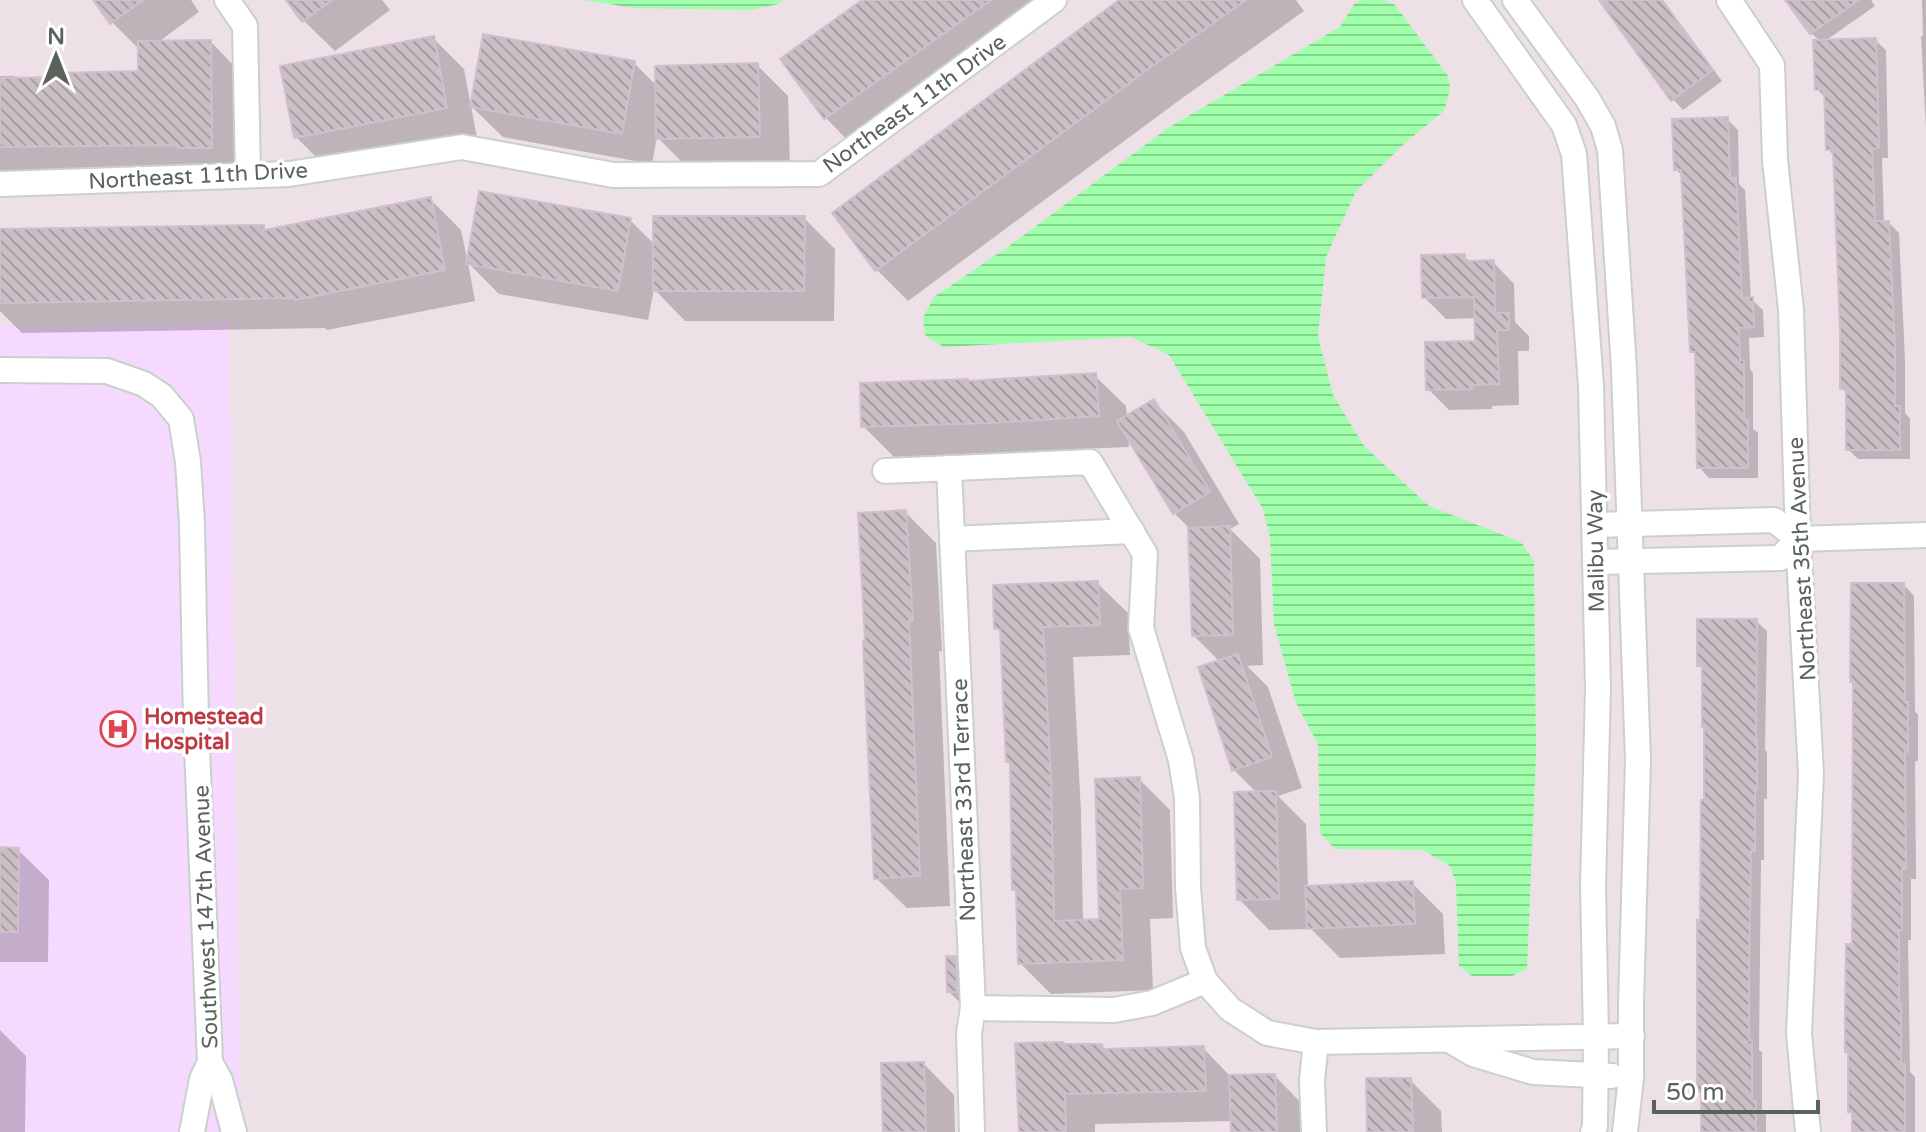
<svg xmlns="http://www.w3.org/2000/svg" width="1926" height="1132" font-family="'Varela Round',sans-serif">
  <defs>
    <pattern id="water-rules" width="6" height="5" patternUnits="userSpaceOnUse" patternTransform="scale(2)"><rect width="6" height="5" fill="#9fffaa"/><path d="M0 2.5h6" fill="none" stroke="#85d28d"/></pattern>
    <pattern id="building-back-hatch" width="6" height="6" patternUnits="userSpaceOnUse" patternTransform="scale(2)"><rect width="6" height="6" fill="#cbbfc6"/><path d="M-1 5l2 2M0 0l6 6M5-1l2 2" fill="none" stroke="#a89fa4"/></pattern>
  </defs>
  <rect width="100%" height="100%" fill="#eee0e7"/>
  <polygon fill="#f5d9fe" points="229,323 241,1132 0,1132 0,326"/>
  <g fill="url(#water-rules)">
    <polygon points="583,0 784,0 778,4 750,10 634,8"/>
    <polygon points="1362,0 1383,0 1395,5 1448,76 1450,89 1444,111 1405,143 1356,191 1326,257 1318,337 1333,395 1364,446 1429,506 1521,542 1534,562 1536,754 1527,969 1512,976 1472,976 1459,966 1456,883 1450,866 1423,850 1335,849 1320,833 1318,744 1296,703 1274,624 1270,537 1263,509 1169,355 1131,337 944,347 925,335 923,318 934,297 1008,247 1168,128 1340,27 1354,4"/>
  </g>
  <g fill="#0003">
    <polygon points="95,0 191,0 199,12 157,43 211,42 241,73 242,178 0,178 0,76 14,76 18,80 140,73 140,50 112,22"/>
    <polygon points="289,0 382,0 390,10 335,51 304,21"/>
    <polygon points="866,0 1062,0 856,149 826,118 783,60"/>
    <polygon points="1124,0 1296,0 1304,11 1181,99 908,301 877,270 835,213"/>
    <polygon points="1600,0 1663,0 1722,81 1683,110 1673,99"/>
    <polygon points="1788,0 1871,0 1875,6 1825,41 1875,40 1886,50 1888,158 1882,158 1884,223 1889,223 1899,233 1905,359 1905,413 1910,418 1910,459 1858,459 1848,449 1848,394 1842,389 1835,157 1828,149 1826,99 1817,89 1820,41 1811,33"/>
    <polygon points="1922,0 1926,0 1926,129 1921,36 1923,36"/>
    <polygon points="433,38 464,69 477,138 327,168 296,137"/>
    <polygon points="634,63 657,86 757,65 788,96 790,167 689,169 657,137 652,164 503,137 472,107"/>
    <polygon points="1727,119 1738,130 1739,184 1745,190 1751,299 1763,310 1764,337 1749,338 1750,369 1753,373 1753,429 1758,433 1758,478 1709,478 1699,467 1697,356 1692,351 1683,177 1676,169"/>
    <polygon points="430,199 461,230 468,263 630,220 655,245 804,218 835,249 834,321 685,321 654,289 648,320 499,294 468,263 475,301 327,330 325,328 22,333 0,311 0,231 263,227 268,232"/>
    <polygon points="1464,256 1471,263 1493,262 1514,284 1515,322 1529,336 1529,351 1518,351 1519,405 1492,406 1492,409 1449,410 1428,389 1477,343 1476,318 1446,319 1424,297"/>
    <polygon points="1095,376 1126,406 1127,417 1153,401 1184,432 1239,524 1230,529 1260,559 1263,665 1247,666 1268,687 1302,788 1278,796 1306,824 1308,888 1412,883 1443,914 1445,954 1340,958 1311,929 1269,930 1239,899 1258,794 1234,770 1220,662 1194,636 1190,529 1174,513 1128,436 1129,447 894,457 863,426 970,383"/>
    <polygon points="905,512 936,543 942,651 939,651 950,906 907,908 876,878"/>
    <polygon points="1097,583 1128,613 1130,655 1073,657 1081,813 1083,922 1101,921 1139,779 1170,810 1173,918 1150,919 1153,990 1051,994 1020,963 1018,893 1014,889 1012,765 1008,761 1002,634 996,628"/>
    <polygon points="1904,585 1914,596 1915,712 1918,714 1918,761 1915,761 1916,879 1911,879 1911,940 1908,940 1910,1072 1915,1077 1915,1132 1854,1132 1854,1116 1850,1112 1854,946 1855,684 1852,681"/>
    <polygon points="1756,621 1767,631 1765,750 1767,752 1767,799 1764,799 1764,860 1761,860 1759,1050 1762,1052 1762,1110 1766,1114 1766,1132 1703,1132 1703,1094 1699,1091 1702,922 1706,802 1704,671 1699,665"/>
    <polygon points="0,849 18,850 49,880 48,962 0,962"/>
    <polygon points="955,958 986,988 987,1022 980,1022 949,992"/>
    <polygon points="0,1030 26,1056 25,1132 0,1132"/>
    <polygon points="1065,1046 1101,1046 1106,1051 1203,1048 1231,1077 1275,1076 1305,1107 1306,1132 1233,1132 1233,1121 1095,1124 1095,1132 1021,1132"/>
    <polygon points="924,1064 954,1095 955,1132 886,1132"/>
    <polygon points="1410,1080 1441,1111 1442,1132 1369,1132"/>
  </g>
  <g fill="url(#building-back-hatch)" stroke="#d3becb" stroke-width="2">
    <polygon points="93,0 143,0 110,24"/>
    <polygon points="286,0 332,0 302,22"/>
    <polygon points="862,0 991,0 824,119 780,59"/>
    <polygon points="1119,0 1246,0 1150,68 875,271 832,213"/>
    <polygon points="1599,0 1662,0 1713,70 1671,101"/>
    <polygon points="1785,0 1859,0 1810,34"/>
    <polygon points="483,34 635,61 622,134 470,107"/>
    <polygon points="434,36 447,108 294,138 280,66"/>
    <polygon points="1876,38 1879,148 1872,149 1875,221 1889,221 1895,347 1895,406 1900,406 1900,450 1846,450 1846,389 1840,389 1840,332 1833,150 1826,150 1824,89 1815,90 1813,40"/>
    <polygon points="211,40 212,148 178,148 178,145 0,147 0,78 62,77 61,73 138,71 138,41"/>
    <polygon points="758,63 760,137 656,139 655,66"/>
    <polygon points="1728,117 1730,178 1736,178 1742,298 1753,297 1754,327 1739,328 1740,360 1744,360 1744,420 1748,420 1748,468 1697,468 1695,352 1690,352 1681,170 1674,170 1672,119"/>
    <polygon points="479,191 631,218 618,291 466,264"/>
    <polygon points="431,197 445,270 295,300 294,298 0,303 0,229 264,225 264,230"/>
    <polygon points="653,216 805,216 804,291 653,291"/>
    <polygon points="1465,254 1465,261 1494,260 1495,313 1509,313 1509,330 1497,330 1499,384 1472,385 1472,389 1426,390 1425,342 1475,341 1474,297 1422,298 1421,255"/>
    <polygon points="1096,373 1099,416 991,423 861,427 860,383 968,379 968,381"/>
    <polygon points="1154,399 1210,492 1173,514 1117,421"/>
    <polygon points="906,510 913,621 909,621 920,876 874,879 863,641 865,641 858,513"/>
    <polygon points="1230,526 1233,635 1192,636 1188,528"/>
    <polygon points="1098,581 1100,625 1043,627 1051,781 1054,921 1099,919 1095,779 1140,777 1143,888 1120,889 1123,960 1018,964 1016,890 1012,890 1010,762 1006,762 1000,629 994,629 993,585"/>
    <polygon points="1851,583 1904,583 1905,702 1908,702 1908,752 1905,752 1906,869 1902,869 1902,930 1899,930 1899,1004 1901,1004 1901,1064 1905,1064 1905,1132 1852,1132 1852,1112 1848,1112 1848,1052 1845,1052 1845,1004 1846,944 1852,944 1853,682 1850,682"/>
    <polygon points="1697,619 1757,619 1756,739 1757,739 1757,789 1755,789 1755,851 1751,851 1749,969 1749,1040 1752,1040 1752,1101 1756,1101 1756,1132 1701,1132 1701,1092 1697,1092 1697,920 1700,920 1701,800 1704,800 1704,727 1702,727 1702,666 1697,666"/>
    <polygon points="1238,654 1272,757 1232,771 1198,667"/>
    <polygon points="1276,791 1279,899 1237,900 1234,792"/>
    <polygon points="0,847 19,848 18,932 0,932"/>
    <polygon points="1413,881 1415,924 1307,929 1305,886"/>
    <polygon points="946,956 956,956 957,992 947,992"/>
    <polygon points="1063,1042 1063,1044 1102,1044 1103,1049 1204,1046 1206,1091 1065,1094 1066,1132 1019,1132 1015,1043"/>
    <polygon points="924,1062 926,1132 883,1132 881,1063"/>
    <polygon points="1275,1074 1277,1132 1231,1132 1229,1075"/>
    <polygon points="1366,1078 1411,1078 1413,1132 1367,1132"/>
  </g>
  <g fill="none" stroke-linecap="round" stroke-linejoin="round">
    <defs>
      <g id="street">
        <polyline points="227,0 245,26 248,175"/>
        <polyline points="1475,0 1564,125 1574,154 1591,386 1598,688 1593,886 1596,1036 1595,1126 1593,1132"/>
        <polyline points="1515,0 1587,98 1603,126 1610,150 1624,369 1638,760 1631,1003 1631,1077 1625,1132"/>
        <polyline points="1729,0 1772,65 1775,160 1791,310 1798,539 1811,774 1799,1033 1808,1132"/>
        <polyline points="0,184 289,174 462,147 613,175 819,174 1054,0"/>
        <polyline points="0,370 107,371 144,384 162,396 181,419 188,462 192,524 196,723 210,1062 220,1080 234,1132"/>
        <polyline points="949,468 973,1008 969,1033 972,1132"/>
        <polyline points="885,471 1090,462 1145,554 1141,628 1181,760 1187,798 1188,887 1193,948 1205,981 1230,1009 1267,1033 1316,1042 1632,1036"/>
        <polyline points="1594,525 1774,520 1798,539 1926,535"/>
        <polyline points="952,539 1132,531"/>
        <polyline points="1595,562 1780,558 1798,539"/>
        <polyline points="973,1008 1114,1010 1152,1003 1205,981"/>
        <polyline points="1451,1041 1473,1054 1533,1072 1612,1076"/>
        <polyline points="192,1132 202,1079 210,1062"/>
        <polyline points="1314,1132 1312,1080 1316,1042"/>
      </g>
    </defs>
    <use href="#street" stroke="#c9d1cc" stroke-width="28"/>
    <use href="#street" stroke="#fff" stroke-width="24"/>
  </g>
  <defs>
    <symbol id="hospital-ring" viewBox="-11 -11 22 22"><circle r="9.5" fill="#fff" stroke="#e0444e" stroke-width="1.5"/><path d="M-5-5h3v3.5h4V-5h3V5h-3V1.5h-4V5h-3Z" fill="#e0444e"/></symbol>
  </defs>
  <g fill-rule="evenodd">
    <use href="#hospital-ring" x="98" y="709" width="40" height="40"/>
  </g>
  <g text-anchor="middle" stroke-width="7" stroke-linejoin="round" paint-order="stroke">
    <g font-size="22" fill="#59635b" stroke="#fff">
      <text transform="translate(914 103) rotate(-36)" y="8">Northeast 11th Drive</text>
      <text transform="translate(198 175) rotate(-3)" y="8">Northeast 11th Drive</text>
      <text transform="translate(1595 551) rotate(-91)" y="8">Malibu Way</text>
      <text transform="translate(1801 559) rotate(-93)" y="8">Northeast 35th Avenue</text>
      <text transform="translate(963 800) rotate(-92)" y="8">Northeast 33rd Terrace</text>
      <text transform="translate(205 917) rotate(-92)" y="8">Southwest 147th Avenue</text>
    </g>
    <g font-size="22" font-weight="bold" fill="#be3a42" stroke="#fff" text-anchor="start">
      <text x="144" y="724">Homestead<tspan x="144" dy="25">Hospital</tspan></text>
    </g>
  </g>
  <g transform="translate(56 56)" stroke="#ffffff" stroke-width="6" paint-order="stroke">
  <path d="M0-6L14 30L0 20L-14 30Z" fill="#59635b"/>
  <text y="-12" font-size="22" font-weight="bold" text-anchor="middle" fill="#59635b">N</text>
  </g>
  <path d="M1654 1100v12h164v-12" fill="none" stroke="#59635b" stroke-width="4"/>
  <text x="1666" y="1100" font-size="24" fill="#59635b" stroke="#ffffff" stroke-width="6" paint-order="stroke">50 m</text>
</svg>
